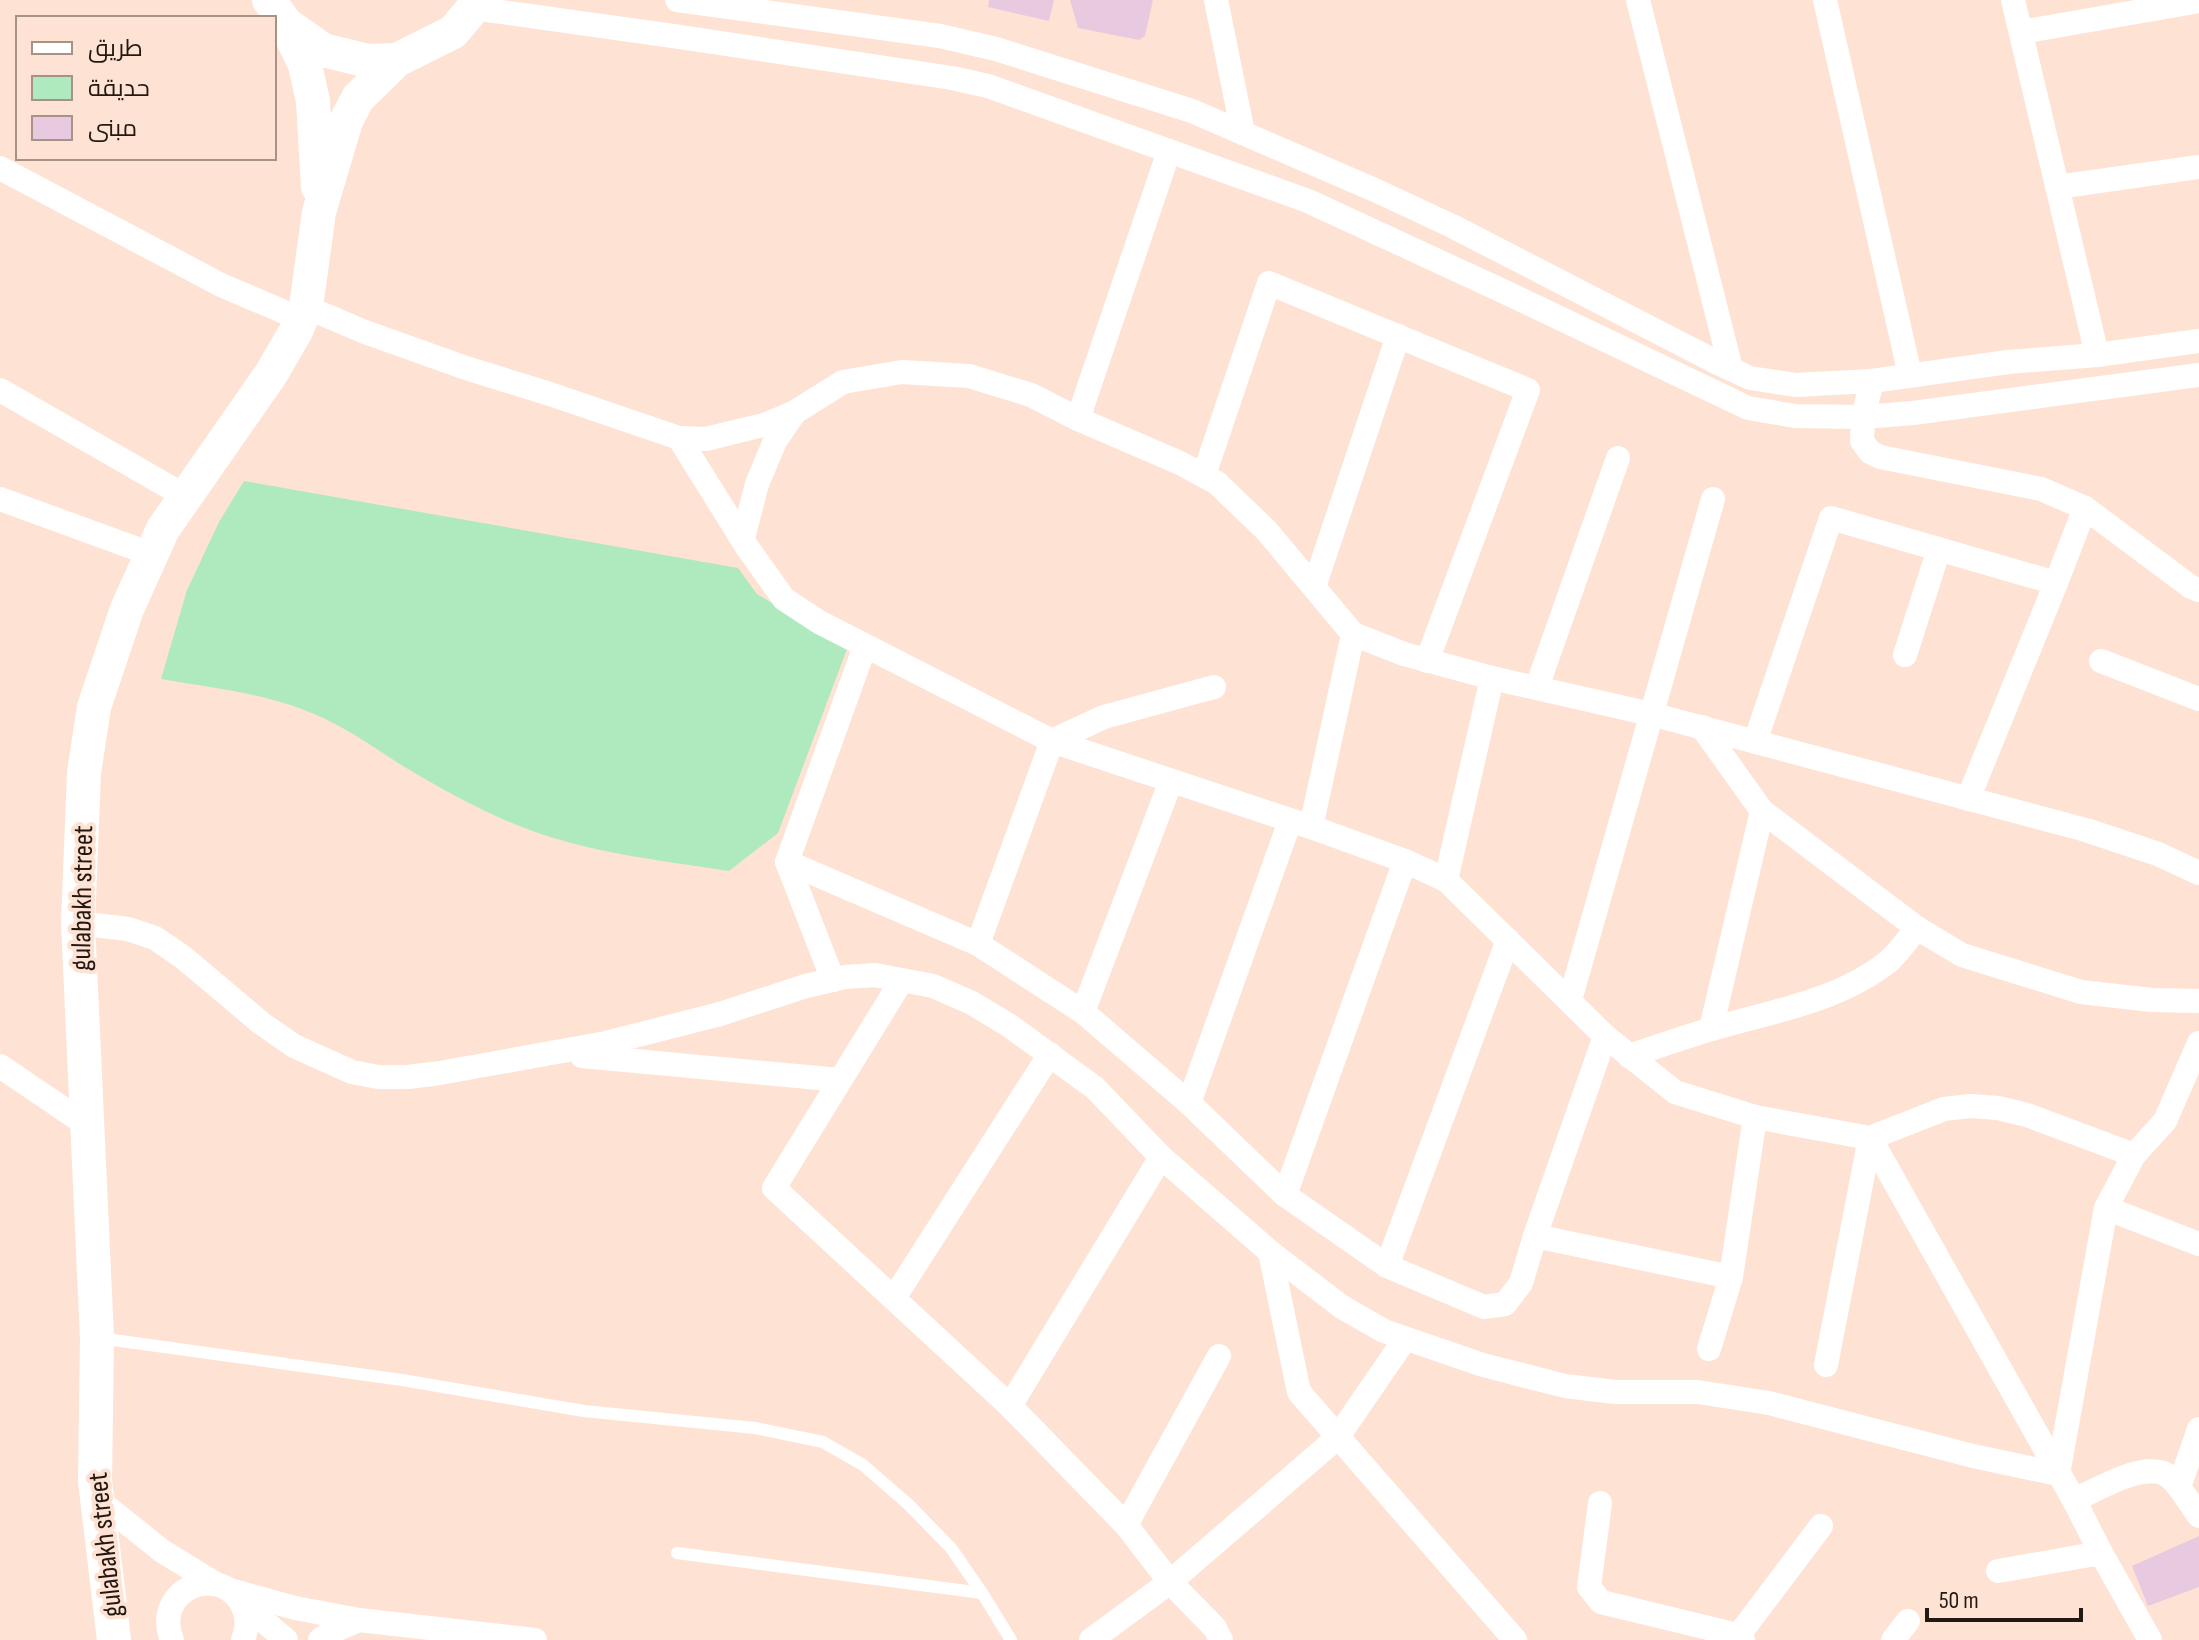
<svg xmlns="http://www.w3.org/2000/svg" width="2199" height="1640" font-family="'Sofia Sans Condensed',Cairo,sans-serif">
  <rect width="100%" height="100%" fill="#fee3d5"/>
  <path fill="#afe9be" d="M244,481L738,568L757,594L847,649L778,833L729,871C659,860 588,853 522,827C481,811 441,789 403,766C374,748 346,727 314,714C266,693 212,688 161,679L187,590L219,522Z"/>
  <g fill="#e8cae0">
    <polygon points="989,0 1054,0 1049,21 988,7"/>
    <polygon points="1070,0 1153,0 1145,36 1139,40 1078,28"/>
    <polygon points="2199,1536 2199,1587 2148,1606 2132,1566"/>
  </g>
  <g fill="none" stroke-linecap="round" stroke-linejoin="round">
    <g stroke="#fff" stroke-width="12">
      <polyline points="99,1338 402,1380 584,1411 755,1428 823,1442 863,1465 908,1504 951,1548 982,1593 1011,1640"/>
      <polyline points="677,1553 982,1593"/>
    </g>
    <g stroke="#fff" stroke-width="24">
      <polyline points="677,0 940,36 996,49 1192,111 1377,191 1452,226 1720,364 1750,378 1796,385 1872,381 2008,362 2097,355 2199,341"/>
      <polyline points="1216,0 1243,133"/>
      <polyline points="1638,0 1731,369"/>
      <polyline points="1825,0 1910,375"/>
      <polyline points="2013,0 2097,355"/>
      <polyline points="473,8 680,37 952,78 988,86 1308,201 1507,293 1748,408 1795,416 1863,417 1913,413 2199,375"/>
      <polyline points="2021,32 2199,1"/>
      <polyline points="0,168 221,285 301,319"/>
      <polyline points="2057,187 2199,167"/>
      <polyline points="306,307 365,332 466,368 550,394 679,438 747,547 784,599 819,622 1052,741 1311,827 1405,861 1446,880 1605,1036 1675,1092 1755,1117 1870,1138 1944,1109 1970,1106 1998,1108 2027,1115 2134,1155"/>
      <polyline points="1872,381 1863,417 1862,441 1870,452 1880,457 2041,489 2085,508 2191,587 2199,590"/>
      <polyline points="0,390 185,496"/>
      <polyline points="1078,419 1169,151"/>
      <polyline points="679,438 706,439 767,424 795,412 843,382 902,372 969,376 1031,395 1078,419 1180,463 1217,483 1266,530 1353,634 1404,654 1492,678 1651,714 2086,830 2158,854 2199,873"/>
      <polyline points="1204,475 1269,283 1528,390 1427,661"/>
      <polyline points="0,499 151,554"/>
      <polyline points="743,538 757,484 775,441 795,412"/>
      <polyline points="1314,587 1398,336"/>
      <polyline points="1905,655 1939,549"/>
      <polyline points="2101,661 2199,699"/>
      <polyline points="1537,687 1618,458"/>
      <polyline points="1702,727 1762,811 1917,928 1962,955 2081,992 2152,1000 2199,1001"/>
      <polyline points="1755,742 1831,518 2056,583 2085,508"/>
      <polyline points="1968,799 2056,583"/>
      <polyline points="1311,827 1353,634"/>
      <polyline points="787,862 978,944 1083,1012 1189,1103 1285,1195 1387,1266 1484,1307 1505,1304 1521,1283 1535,1236 1605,1036"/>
      <polyline points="1446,880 1492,678"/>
      <polyline points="78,923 128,929 155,938 184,958 261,1023 294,1046 352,1072 378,1077 408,1077 440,1073 606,1043 720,1014 806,986 845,977 875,975 933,986 972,1003 1010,1026 1095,1088 1161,1157 1270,1252 1342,1307 1384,1331 1483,1365 1565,1386 1615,1392 1698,1392 1769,1403 1973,1456 2058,1474 2106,1208 2134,1155 2165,1121 2199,1043"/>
      <polyline points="978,944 1052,741 1104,717 1214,687"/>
      <polyline points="833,980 787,862 865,646"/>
      <polyline points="902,980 774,1188 1010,1406 1126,1525 1170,1582 1215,1628 1221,1640"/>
      <polyline points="1570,1000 1713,499"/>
      <polyline points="1083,1012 1171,781"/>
      <polyline points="1711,1029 1762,811"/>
      <polyline points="582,1056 840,1080"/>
      <path d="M1629,1056C1657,1047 1684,1037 1712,1029C1772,1011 1838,1002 1889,961C1899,952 1908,939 1917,928"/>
      <polyline points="0,1066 87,1125"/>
      <polyline points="1189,1103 1290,821"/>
      <polyline points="1870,1138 2074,1500 2101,1553 2150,1640"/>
      <polyline points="1285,1195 1405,861"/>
      <polyline points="2106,1208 2199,1244"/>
      <polyline points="1535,1236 1731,1277"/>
      <polyline points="1270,1252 1299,1392 1515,1640"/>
      <polyline points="1387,1266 1508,940"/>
      <polyline points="894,1298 1050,1054"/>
      <polyline points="1709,1349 1731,1277 1755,1117"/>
      <polyline points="1826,1365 1870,1138"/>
      <polyline points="1010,1406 1161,1157"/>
      <polyline points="2199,1429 2179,1487 2199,1516"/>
      <polyline points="97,1499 162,1551 216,1584"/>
      <path d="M2074,1500C2097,1490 2134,1467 2159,1472C2168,1473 2173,1480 2179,1487"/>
      <polyline points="1600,1503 1589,1587 1601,1602 1737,1635 1743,1640"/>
      <polyline points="1126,1525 1219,1356"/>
      <polyline points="1998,1571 2101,1553"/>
      <polyline points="230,1590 295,1608 359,1620 535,1640"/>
      <polyline points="241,1602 286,1640"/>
      <path d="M172,1640C151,1588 224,1560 244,1609C248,1620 247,1630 243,1640"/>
      <polyline points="320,1640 331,1632 359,1620"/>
      <polyline points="1091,1640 1170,1582 1337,1438 1405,1339"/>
      <polyline points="1735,1640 1821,1526"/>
      <polyline points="1893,1640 1908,1621"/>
    </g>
    <g stroke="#fff" stroke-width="34">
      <polyline points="269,0 286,24 323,50 368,61 397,60 453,32 480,0"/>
      <polyline points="286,25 305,65 313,101 318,187"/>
      <polyline points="114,1640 95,1481 97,1338 78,923 84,773 94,707 127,609 163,529 271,374 296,331 306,307 319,212 346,121 358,98 397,60"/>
    </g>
  </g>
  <g text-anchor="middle" stroke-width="8" stroke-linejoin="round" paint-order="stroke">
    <g font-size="28" fill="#241812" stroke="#fee3d5">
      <text transform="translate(81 898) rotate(-89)" y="10">gulabakh street</text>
      <text transform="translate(104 1545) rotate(-96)" y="10">gulabakh street</text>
    </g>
  </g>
  <rect x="16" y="16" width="260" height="144" fill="#fee3d5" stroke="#a79287" stroke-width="2"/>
  <rect x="32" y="42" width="40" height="12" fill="#ffffff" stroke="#a79287" stroke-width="2"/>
  <text x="88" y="56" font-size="24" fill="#241812">طريق</text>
  <rect x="32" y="76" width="40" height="24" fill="#afe9be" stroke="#a79287" stroke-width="2"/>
  <text x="88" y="96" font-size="24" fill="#241812">حديقة</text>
  <rect x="32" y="116" width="40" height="24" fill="#e8cae0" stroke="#a79287" stroke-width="2"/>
  <text x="88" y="136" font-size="24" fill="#241812">مبنى</text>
  <path d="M1927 1608v12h154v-12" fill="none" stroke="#241812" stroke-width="4"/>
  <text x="1939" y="1608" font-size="24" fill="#241812" stroke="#fee3d5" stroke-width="6" paint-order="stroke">50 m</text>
</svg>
